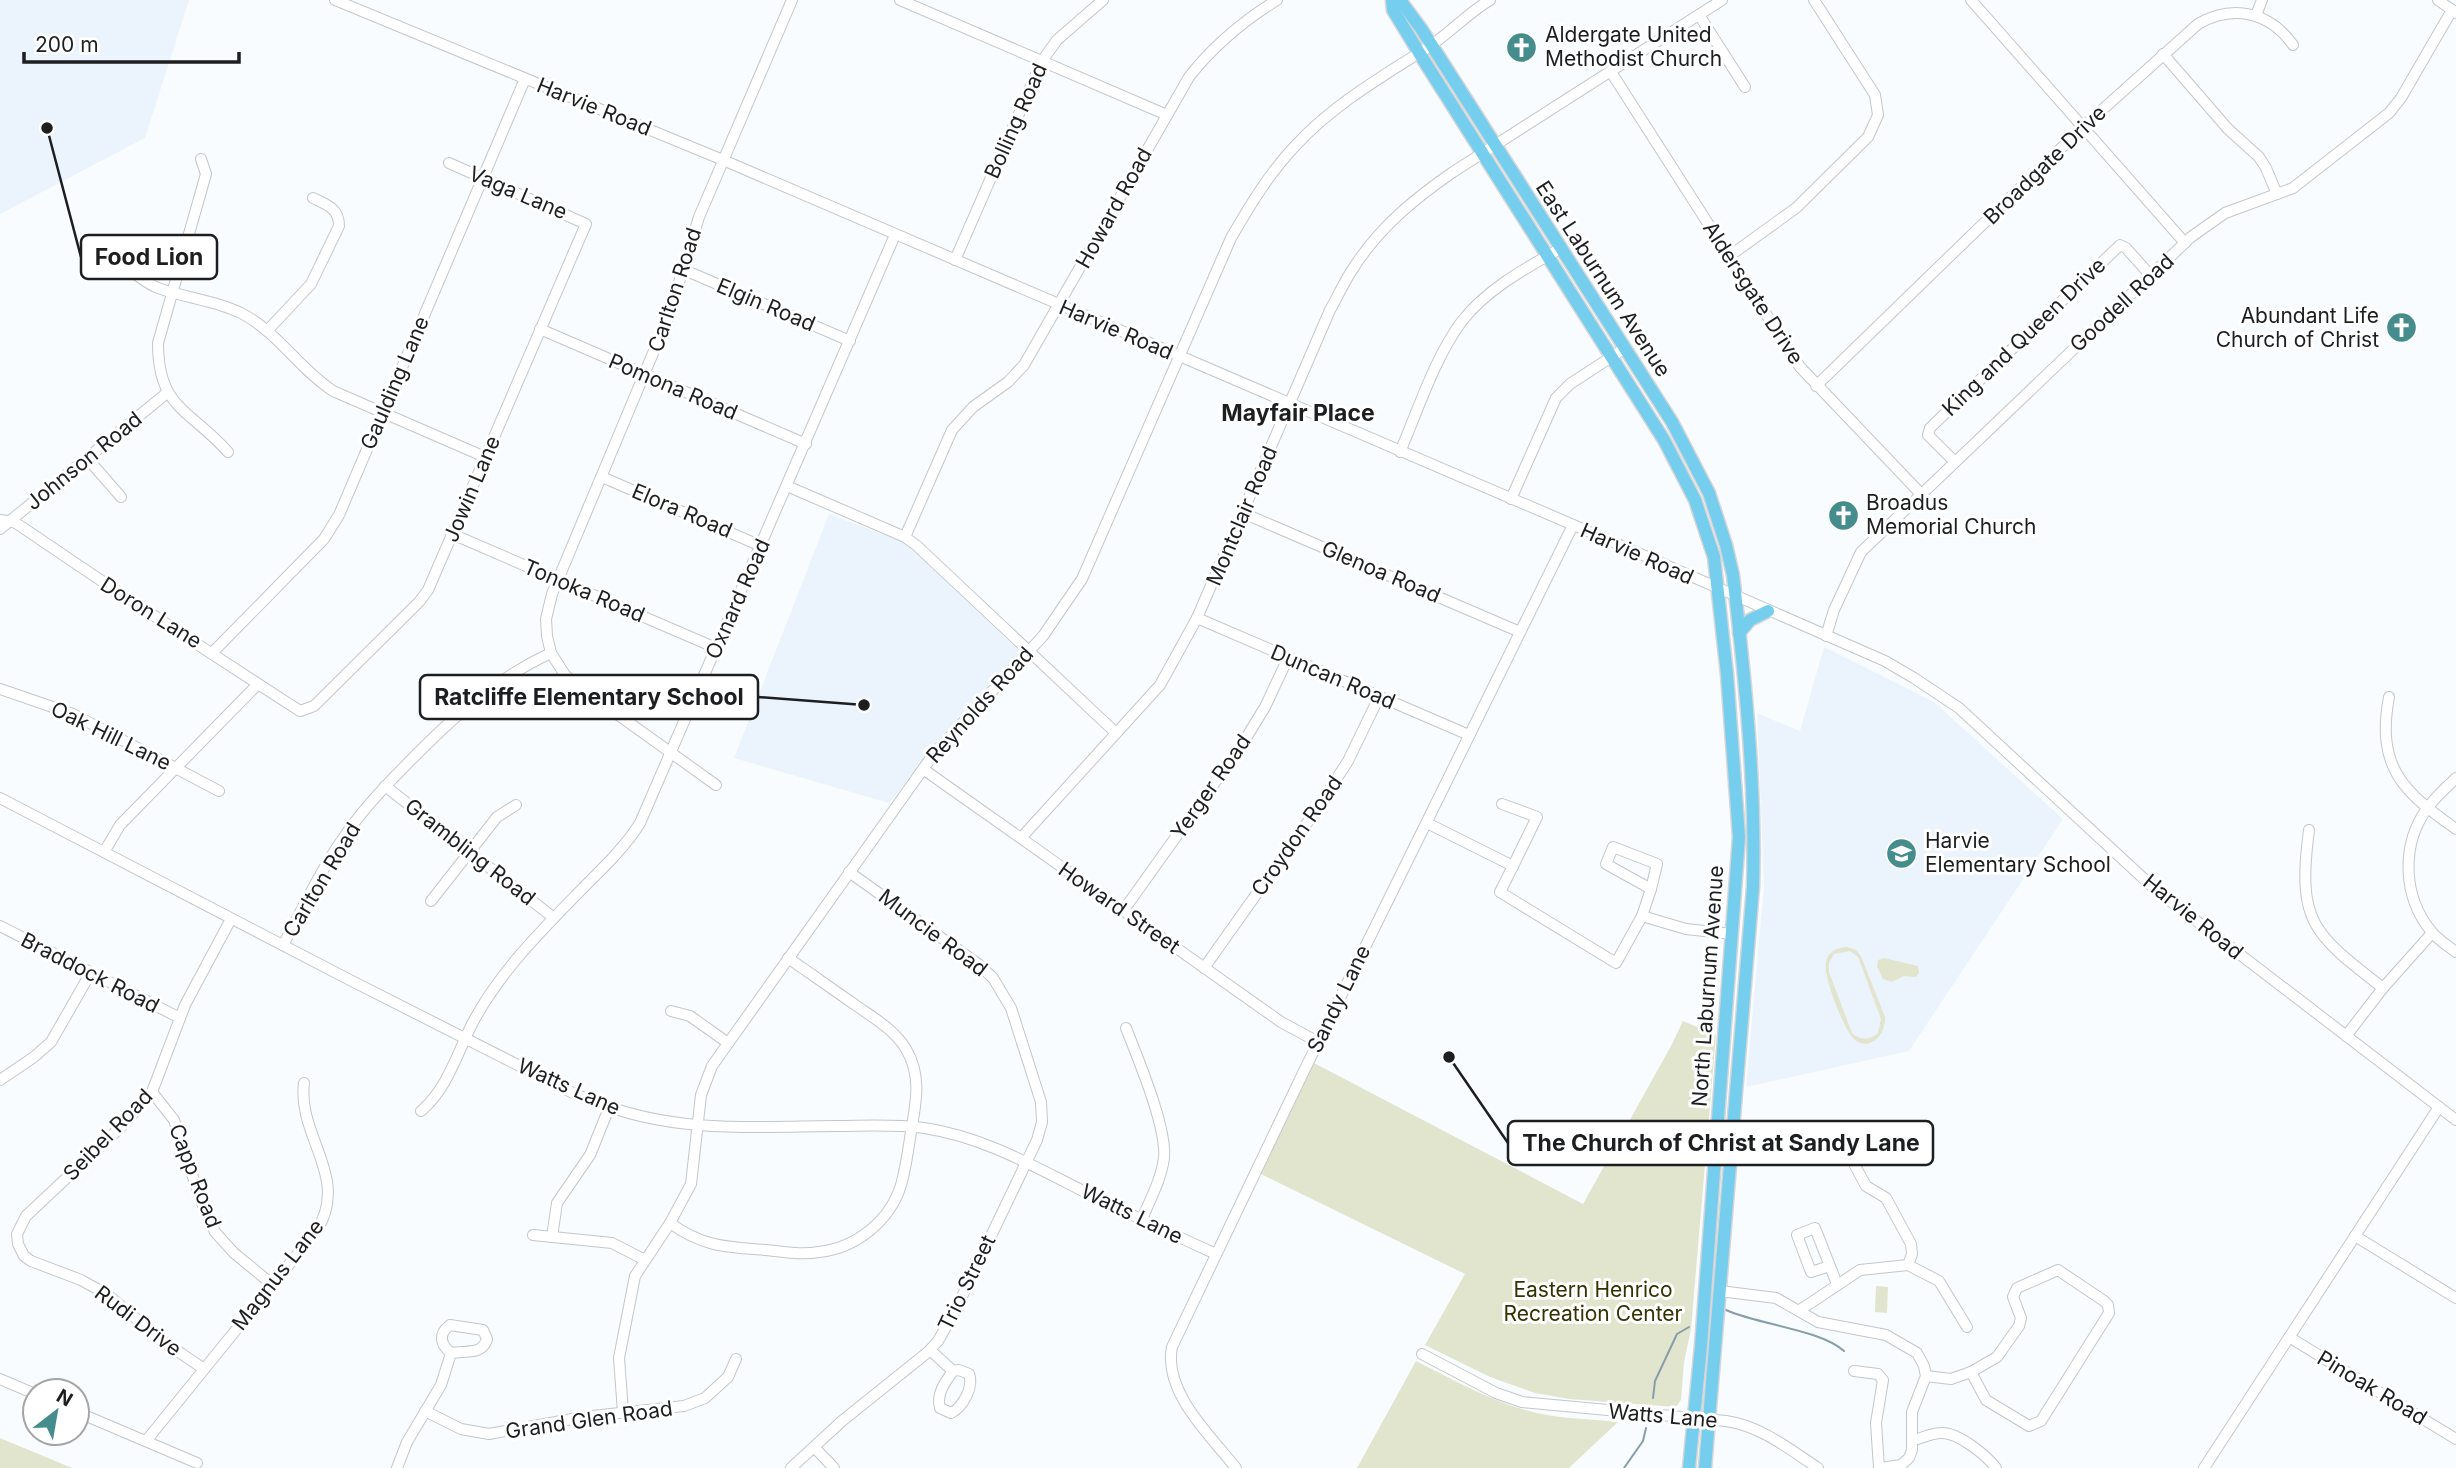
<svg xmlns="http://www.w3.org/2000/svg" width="2456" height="1468" font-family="Inter,sans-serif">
  <rect width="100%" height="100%" fill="#f9fcfe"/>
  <g fill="#ebf4fd">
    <polygon points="0,0 189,0 145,138 0,214"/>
    <polygon points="829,514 906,543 1020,652 889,803 734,758"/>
    <polygon points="1824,647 1934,702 2063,819 1909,1051 1746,1087 1764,886 1757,713 1800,731"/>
  </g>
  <g fill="#e2e5cd" fill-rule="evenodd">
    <path d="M1847,947L1856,950L1861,956L1885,1017C1886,1034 1870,1053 1854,1039C1844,1030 1822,974 1826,962C1828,951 1837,948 1847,947ZM1850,951L1858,957L1881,1019L1878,1033C1870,1040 1861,1041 1852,1033L1829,972V963L1834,954Z"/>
    <polygon points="1884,958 1918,966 1919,973 1916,977 1904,976 1892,982 1883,979 1877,967 1878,960"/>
    <polygon points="1683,1021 1716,1035 1691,1329 1684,1362 1681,1400 1676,1407 1569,1399 1535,1393 1490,1377 1425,1345 1465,1274 1261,1174 1314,1063 1583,1204 1671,1046"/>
    <polygon points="1876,1286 1888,1287 1887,1313 1875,1312"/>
    <path d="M1416,1361C1456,1381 1497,1405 1542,1414C1567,1419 1593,1419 1618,1422L1569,1468H1357Z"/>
    <polygon points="0,1438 72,1468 0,1468"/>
  </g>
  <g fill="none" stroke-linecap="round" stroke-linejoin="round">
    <g stroke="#869eaa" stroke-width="2">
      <path d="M1726,1310C1759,1325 1819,1329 1844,1351"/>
      <polyline points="1653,1398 1655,1381 1677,1334 1689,1327"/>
      <polyline points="1624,1468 1643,1441 1646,1428"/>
    </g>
    <defs>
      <g id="minor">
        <polyline points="335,0 723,160 1620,545 1885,661 1914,678 1959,708 2156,890 2456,1120"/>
        <polyline points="900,0 1167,115"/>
        <polyline points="1971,0 2185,243"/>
        <polyline points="2438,0 2456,13"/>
        <polyline points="1699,15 1745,87"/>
        <polyline points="2256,15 2262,0"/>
        <polyline points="2163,54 2228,129 2259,157 2266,168 2277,194"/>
        <polyline points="1611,72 1800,367 1921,494"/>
        <path d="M201,159L206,174L158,343C158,409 190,409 228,452"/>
        <polyline points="1728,257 1796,208 1868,137 1878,115 1875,95 1814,0"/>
        <polyline points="955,260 1042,61 1057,40 1103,0"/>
        <polyline points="682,269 850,341"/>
        <path d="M135,274C142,279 150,285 158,288C185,298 215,300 241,313C278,332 299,369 333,391L485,457"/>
        <polyline points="540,329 806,444"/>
        <path d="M267,331L311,284L339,226C339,208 327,205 313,198"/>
        <path d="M1816,386L2083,127L2198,24C2233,4 2270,12 2293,45"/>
        <path d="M1400,452C1418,410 1435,357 1462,321C1487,289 1526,268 1561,248"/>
        <polyline points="87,458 121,497"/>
        <polyline points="1955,462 1928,435 1930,428 2120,245 2126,248 2151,276"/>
        <polyline points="602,477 761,546"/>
        <polyline points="787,486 905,537 916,545 1116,733"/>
        <polyline points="1511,499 1556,398 1570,384 1625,348"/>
        <polyline points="1243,513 1520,632"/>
        <path d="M0,520L14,522L22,527C114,590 207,651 300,711L314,706L419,602L428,590L586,224L449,163"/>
        <polyline points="0,529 167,393"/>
        <polyline points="452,534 716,648"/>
        <path d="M905,537L952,430L973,407L1008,382L1024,365L1189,77C1214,45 1243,21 1277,0"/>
        <polyline points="1197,618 1469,735"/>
        <polyline points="1826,636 1834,610 1861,552 2191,237 2225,213 2293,188 2389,113 2401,98 2452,10"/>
        <polyline points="213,652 324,539 339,515 525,79"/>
        <polyline points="0,689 73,714 219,791"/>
        <path d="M2389,697C2376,767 2403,792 2456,829"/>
        <polyline points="923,769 1281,1022 1318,1042"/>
        <path d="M2456,778C2446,788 2434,798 2426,810C2401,846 2403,897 2431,931C2438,940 2448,946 2456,952"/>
        <polyline points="716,785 575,684 565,675 551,653 547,636 546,619 552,594 669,315 699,217 792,0"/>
        <polyline points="385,786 554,918"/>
        <path d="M0,798L346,978L573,1093C664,1134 737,1127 834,1126C864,1126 894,1124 924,1128C985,1137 1037,1168 1091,1195C1132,1215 1174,1235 1216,1254"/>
        <polyline points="1502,804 1537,817 1513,866"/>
        <polyline points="1427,823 1513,866 1500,892 1616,963 1642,916 1686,929 1732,934"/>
        <path d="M2309,830C2297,922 2312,933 2383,988"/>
        <path d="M1021,838L1160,685L1197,618L1330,310C1338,296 1345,280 1354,267C1380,227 1414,199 1453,172L1722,0"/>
        <polygon points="1613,847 1657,864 1651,889 1606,864"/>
        <polyline points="104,852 120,825 258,684"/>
        <polyline points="431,901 497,817 516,805"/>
        <polyline points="1123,911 1243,743 1265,707 1288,658"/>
        <polyline points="1642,916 1651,889"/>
        <polyline points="0,926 180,1018"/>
        <path d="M283,945C303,908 320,871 344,837C362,810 384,787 407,764C450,720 494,679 551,653"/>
        <polyline points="1204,968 1319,806 1348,761 1379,697"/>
        <polyline points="671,1011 690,1016 728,1043"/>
        <path d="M1126,1028C1138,1059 1167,1127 1164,1158C1161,1180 1150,1200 1142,1219"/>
        <polyline points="2346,1036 2383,988 2432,933"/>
        <polyline points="0,1080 34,1057 51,1042 90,974"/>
        <polyline points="152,1092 174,1120 201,1201 215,1232 234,1253 273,1285"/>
        <path d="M421,1111C447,1089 457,1054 472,1024C500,971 542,930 584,887C604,867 625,847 640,823L895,235"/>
        <polyline points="1846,1149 1866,1186 1886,1198 1911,1244 1912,1254 1908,1265"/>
        <path d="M670,1223C703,1247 727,1247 766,1250C783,1252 801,1255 819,1252C856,1248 890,1221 901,1185C906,1168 908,1150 911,1132C916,1103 922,1076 906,1049C894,1029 872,1017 854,1004C832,989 810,973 788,958"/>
        <polyline points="533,1235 612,1243 645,1260"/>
        <polyline points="2355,1236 2456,1298"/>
        <polyline points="552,1237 557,1203 590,1155 609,1108"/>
        <polyline points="1830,1266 1811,1272 1797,1235 1815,1228 1837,1284"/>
        <polygon points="2058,1270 2104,1301 2108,1305 2109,1313 2041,1421 2029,1426 1986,1400 1971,1372 1997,1357 2019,1326 2021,1318 2013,1297 2017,1288"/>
        <polyline points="1720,1291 1776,1298 1818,1322 1886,1335 1917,1353 1924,1366 1926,1376 1912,1412 1912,1450 1909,1458 1901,1465 1881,1468"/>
        <polyline points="1800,1310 1860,1270 1908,1265 1939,1281 1967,1327"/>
        <path d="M450,1325L483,1330L487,1339C482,1356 465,1350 451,1353C440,1344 438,1334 450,1325Z"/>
        <polyline points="2289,1337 2456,1439"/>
        <path d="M930,1350L953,1371L959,1370L969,1374C974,1387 963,1407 951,1413L940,1408C936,1394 945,1382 953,1371"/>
        <path d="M1422,1354L1496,1393L1522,1402L1726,1421C1761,1426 1789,1449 1818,1468"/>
        <polyline points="204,1369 160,1339 108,1295 81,1280 31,1261 24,1256 18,1244 17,1234 26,1216 123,1125 152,1092 185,1005 231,919"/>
        <polyline points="1854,1371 1878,1374 1883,1380 1876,1423 1879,1468"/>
        <polyline points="1926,1376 1951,1379 1971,1372"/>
        <polyline points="0,1379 35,1394"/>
        <polyline points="425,1411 461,1429 489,1434 583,1417 684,1406 705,1398 728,1377 736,1359"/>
        <polyline points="77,1412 197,1463"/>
        <path d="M623,1412L619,1358L635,1276L670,1223L691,1184L701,1095L712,1066L933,755L1043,636L1082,579L1231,238C1250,205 1270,172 1296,145C1334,104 1383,76 1430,46C1451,32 1468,13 1490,0"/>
        <path d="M1914,1440C1922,1438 1932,1433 1941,1433C1958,1432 1986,1455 1996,1468"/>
        <path d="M146,1441L317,1230C350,1177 297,1136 304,1083"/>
        <polyline points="814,1447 834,1468"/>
        <polyline points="397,1468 407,1442 441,1385 451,1353"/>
        <polyline points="791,1468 842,1421 928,1352 938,1341 955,1311 1037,1140 1042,1122 1041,1102 1011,1008 993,978 978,964 849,872"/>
        <path d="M1236,1468C1210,1435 1163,1392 1172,1347L1303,1073L1573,525"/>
        <polyline points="2204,1468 2439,1107"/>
      </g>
      <g id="major">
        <polyline points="1392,0 1393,10 1426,64 1664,440 1695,500 1714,557 1727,674 1739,837 1701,1346 1689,1468"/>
        <path d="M1400,0L1422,30L1672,422L1709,493L1726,545L1733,575C1745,678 1756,783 1753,887L1705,1468"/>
        <polyline points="1739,633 1750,620 1768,611"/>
      </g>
    </defs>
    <use href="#minor" stroke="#c1c7cc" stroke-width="12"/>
    <use href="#major" stroke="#d6d6d7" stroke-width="15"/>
    <use href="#minor" stroke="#fff" stroke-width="10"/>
    <use href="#major" stroke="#76ceee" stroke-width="12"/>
  </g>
  <defs>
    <symbol id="church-disc" viewBox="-11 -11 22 22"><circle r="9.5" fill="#458d8c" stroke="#fff"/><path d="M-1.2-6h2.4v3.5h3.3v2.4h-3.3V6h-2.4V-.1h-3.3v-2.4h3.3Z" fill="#fff"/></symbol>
    <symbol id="school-disc" viewBox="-11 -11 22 22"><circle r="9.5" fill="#458d8c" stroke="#fff"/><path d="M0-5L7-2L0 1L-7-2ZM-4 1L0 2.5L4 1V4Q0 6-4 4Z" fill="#fff"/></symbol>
  </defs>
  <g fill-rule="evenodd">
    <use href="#church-disc" x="1504" y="30" width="35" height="35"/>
    <use href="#church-disc" x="2384" y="310" width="35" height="35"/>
    <use href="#church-disc" x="1826" y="498" width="35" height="35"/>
    <use href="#school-disc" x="1884" y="836" width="35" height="35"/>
  </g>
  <g text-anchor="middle" stroke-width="6" stroke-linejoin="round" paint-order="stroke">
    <g font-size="21" fill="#1c1e20" stroke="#fff" text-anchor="start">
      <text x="1545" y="42">Aldergate United<tspan x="1545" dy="24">Methodist Church</tspan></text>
      <text x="2379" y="323" text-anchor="end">Abundant Life<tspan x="2379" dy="24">Church of Christ</tspan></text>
      <text x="1866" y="510">Broadus<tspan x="1866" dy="24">Memorial Church</tspan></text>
      <text x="1925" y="848">Harvie<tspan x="1925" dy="24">Elementary School</tspan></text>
    </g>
    <g font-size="21" fill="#1c1e20" stroke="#fff">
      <text transform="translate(594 107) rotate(22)" y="7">Harvie Road</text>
      <text transform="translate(1016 121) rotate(-66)" y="7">Bolling Road</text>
      <text transform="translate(2045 165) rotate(-44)" y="7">Broadgate Drive</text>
      <text transform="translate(518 193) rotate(23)" y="7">Vaga Lane</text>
      <text transform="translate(1114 208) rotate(-61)" y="7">Howard Road</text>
      <text transform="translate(1603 279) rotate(57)" y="7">East Laburnum Avenue</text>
      <text transform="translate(675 290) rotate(-72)" y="7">Carlton Road</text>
      <text transform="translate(1753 293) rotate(57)" y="7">Aldersgate Drive</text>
      <text transform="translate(2122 303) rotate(-43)" y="7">Goodell Road</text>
      <text transform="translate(766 305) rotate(23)" y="7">Elgin Road</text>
      <text transform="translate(1116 330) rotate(23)" y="7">Harvie Road</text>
      <text transform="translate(2024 337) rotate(-44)" y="7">King and Queen Drive</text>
      <text transform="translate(395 383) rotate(-67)" y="7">Gaulding Lane</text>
      <text transform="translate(673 387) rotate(23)" y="7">Pomona Road</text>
      <text transform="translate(84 461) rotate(-39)" y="7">Johnson Road</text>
      <text transform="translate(472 489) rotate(-67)" y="7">Jowin Lane</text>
      <text transform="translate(682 511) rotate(23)" y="7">Elora Road</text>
      <text transform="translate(1242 516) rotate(-67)" y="7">Montclair Road</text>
      <text transform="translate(1637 554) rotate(24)" y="7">Harvie Road</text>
      <text transform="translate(1381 572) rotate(23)" y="7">Glenoa Road</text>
      <text transform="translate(584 591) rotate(23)" y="7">Tonoka Road</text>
      <text transform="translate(738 599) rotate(-66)" y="7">Oxnard Road</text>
      <text transform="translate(151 613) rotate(32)" y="7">Doron Lane</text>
      <text transform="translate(1333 677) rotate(23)" y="7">Duncan Road</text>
      <text transform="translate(980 705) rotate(-48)" y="7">Reynolds Road</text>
      <text transform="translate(111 736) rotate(26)" y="7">Oak Hill Lane</text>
      <text transform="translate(1211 787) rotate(-55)" y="7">Yerger Road</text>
      <text transform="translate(1297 836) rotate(-55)" y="7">Croydon Road</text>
      <text transform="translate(470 852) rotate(38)" y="7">Grambling Road</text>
      <text transform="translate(322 880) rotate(-59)" y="7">Carlton Road</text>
      <text transform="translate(1119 908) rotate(35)" y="7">Howard Street</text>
      <text transform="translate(2193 917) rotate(39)" y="7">Harvie Road</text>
      <text transform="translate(933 933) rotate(37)" y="7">Muncie Road</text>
      <text transform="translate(90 973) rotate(27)" y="7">Braddock Road</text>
      <text transform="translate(1708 986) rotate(-86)" y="7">North Laburnum Avenue</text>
      <text transform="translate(1339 999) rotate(-64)" y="7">Sandy Lane</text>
      <text transform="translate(569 1087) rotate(24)" y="7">Watts Lane</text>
      <text transform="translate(108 1135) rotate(-46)" y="7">Seibel Road</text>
      <text transform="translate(195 1176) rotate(69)" y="7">Capp Road</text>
      <text transform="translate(1132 1214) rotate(26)" y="7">Watts Lane</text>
      <text transform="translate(278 1275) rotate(-52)" y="7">Magnus Lane</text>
      <text transform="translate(967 1283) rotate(-64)" y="7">Trio Street</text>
      <text transform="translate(138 1321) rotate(37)" y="7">Rudi Drive</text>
      <text transform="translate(2372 1388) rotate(31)" y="7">Pinoak Road</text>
      <text transform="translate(1663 1416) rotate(5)" y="7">Watts Lane</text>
      <text transform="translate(589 1420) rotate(-8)" y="7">Grand Glen Road</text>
    </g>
    <g font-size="21" fill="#313300" stroke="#fff">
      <text x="1593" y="1297">Eastern Henrico<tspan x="1593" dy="24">Recreation Center</tspan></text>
    </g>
    <g font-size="23" font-weight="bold" fill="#1c1e20" stroke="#fff">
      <text x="1298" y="421">Mayfair Place</text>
    </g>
  </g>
  <path fill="none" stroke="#1c1e20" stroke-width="2.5" d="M47 128L81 257M864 705L758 697M1449 1057L1508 1143"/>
  <g fill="#1c1e20" stroke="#fff" stroke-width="2.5">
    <circle cx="47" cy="128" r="7"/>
    <circle cx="864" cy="705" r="7"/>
    <circle cx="1449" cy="1057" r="7"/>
  </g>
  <g fill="#fff" stroke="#1c1e20" stroke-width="2.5">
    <rect x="81" y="235" width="136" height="44" rx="7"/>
    <rect x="420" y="675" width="338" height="44" rx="7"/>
    <rect x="1508" y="1121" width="425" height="44" rx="7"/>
  </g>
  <g font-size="23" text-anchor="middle" font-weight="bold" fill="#1c1e20">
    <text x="149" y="265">Food Lion</text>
    <text x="589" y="705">Ratcliffe Elementary School</text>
    <text x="1721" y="1151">The Church of Christ at Sandy Lane</text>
  </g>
  <g transform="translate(56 1412) rotate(31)"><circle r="33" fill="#ffffff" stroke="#a4a5a6" stroke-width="2"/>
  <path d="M0-5L12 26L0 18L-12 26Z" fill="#458d8c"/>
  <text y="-10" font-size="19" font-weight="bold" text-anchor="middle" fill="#1c1e20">N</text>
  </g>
  <path d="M24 52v10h215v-10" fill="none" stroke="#1c1e20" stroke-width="3.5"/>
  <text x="35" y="52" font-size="21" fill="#1c1e20" stroke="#ffffff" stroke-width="5" paint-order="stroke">200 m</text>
</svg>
